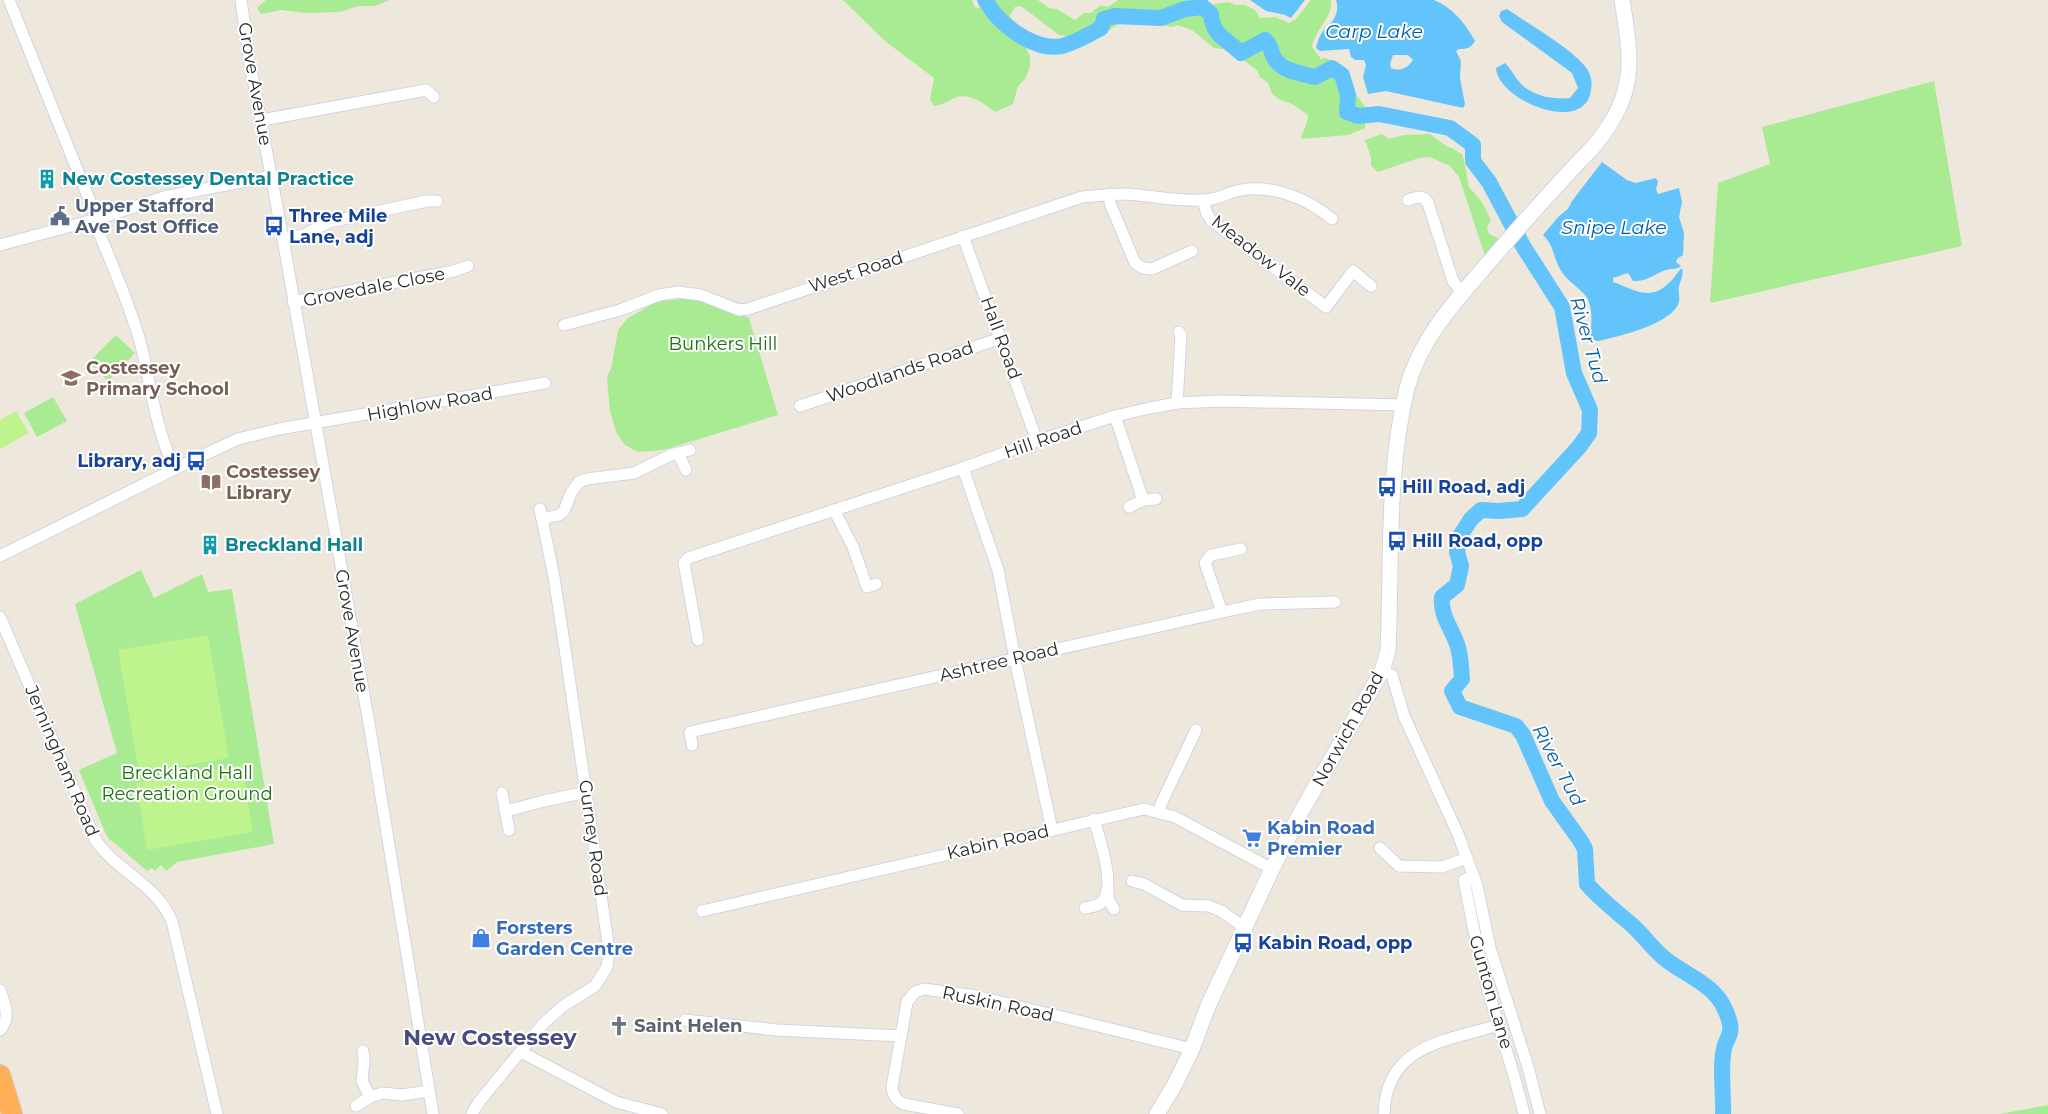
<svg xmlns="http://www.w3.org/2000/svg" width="2048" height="1114" font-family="Montserrat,sans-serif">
  <rect width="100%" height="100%" fill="#eee8dc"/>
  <g fill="#a8eb92">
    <polygon points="266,0 390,0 375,6 358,6 340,12 306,13 281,10 261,14 257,8"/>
    <path d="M843,0H972L974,6L977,8L982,7L988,0H1038L1049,8L1057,9L1075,20L1084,13H1091L1101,5L1108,7L1118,0H1198L1209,5L1228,2L1236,5H1245L1255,10L1260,18L1275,17L1289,23L1295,20L1311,0H1331C1333,18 1314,30 1312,47L1321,59L1326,58L1340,65L1343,76L1365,107V128L1348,135L1301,139C1303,130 1308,123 1308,115L1294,105L1279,99L1272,94L1268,83L1260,77L1257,70L1237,56L1223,49L1214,48L1192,30L1178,25L1171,27L1160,24L1145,14L1135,13L1094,40L1059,35L1021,6L1015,7L1010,16L1030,56V67L1025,79L1018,86L1013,104L995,112C985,104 971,93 957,97C949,100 943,105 934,106L930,100L934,78L885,41Z"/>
    <polygon points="1934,81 1962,246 1710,303 1718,183 1770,164 1762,127"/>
    <polygon points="1382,134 1389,139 1404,135 1430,134 1446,146 1452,148 1463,155 1469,187 1482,202 1491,220 1487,227 1489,234 1500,239 1485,256 1459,177 1450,166 1430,157 1419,158 1378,172 1371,166 1371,157 1365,140"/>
    <polygon points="681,299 707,301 749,318 778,415 663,450 638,452 625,445 616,432 610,411 608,391 607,376 611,369 618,330 628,318 656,302"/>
    <polygon points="116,335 135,353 108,381 89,362"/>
    <polygon points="53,397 67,421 37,437 24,413"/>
    <polygon points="141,570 154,598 202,574 208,592 232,589 274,844 177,862 166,871 161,865 155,871 152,868 147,871 111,840 110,841 105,832 79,770 117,753 75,604"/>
    <polygon points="2048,1105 2048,1114 2000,1114"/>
  </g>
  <g fill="#bef38d">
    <polygon points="16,411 29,433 0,449 0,420"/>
    <polygon points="208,635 229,758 139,773 118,650"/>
    <polygon points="242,765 253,832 147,850 136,783"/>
  </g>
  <g fill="#63c4fc" fill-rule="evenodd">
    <polygon points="1250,0 1305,0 1291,18 1285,15 1266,11"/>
    <path d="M1336,0H1434C1453,8 1465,23 1475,41C1471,48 1467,49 1459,49L1456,51L1461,61L1460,78L1465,104L1463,108L1386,91L1368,94L1363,77L1366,65L1364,60H1355L1351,57L1349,49L1320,51L1316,48C1318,41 1320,33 1325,29C1334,21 1340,12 1336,0ZM1393,55H1408L1413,60C1408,68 1400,72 1391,68L1390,64Z"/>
    <path d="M1507,9C1530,25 1566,45 1584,65C1590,72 1593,81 1591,90C1585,136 1498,101 1496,68L1505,63C1512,70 1515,78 1522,85C1534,96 1555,100 1570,98L1578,88L1572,73L1502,22L1499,16L1501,11Z"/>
    <path d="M1602,162L1627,180L1636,183L1656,178L1658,182L1656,189L1658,194L1679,188L1682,202L1679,217L1684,233L1683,255L1677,259L1676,262L1681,266C1676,270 1673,268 1666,270C1654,274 1647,282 1633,281L1628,273L1613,278V282C1636,290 1651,303 1672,280C1676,276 1677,272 1682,268C1684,275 1681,279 1679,286C1678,291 1680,297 1679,302C1673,324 1617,337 1598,341L1593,340L1590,336C1592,325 1593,304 1585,295C1577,286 1566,280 1560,269C1553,257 1554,245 1543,235L1559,216L1568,209L1572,201Z"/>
  </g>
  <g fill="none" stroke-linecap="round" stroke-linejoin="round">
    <path stroke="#63c4fc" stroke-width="16" d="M985,0C988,4 991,9 994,13C1009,31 1038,51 1062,46C1075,43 1090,34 1101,28L1104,19L1115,16L1161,18L1185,9L1203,7L1211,14C1213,37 1226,38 1241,53L1265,40C1273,48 1270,51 1274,58C1283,72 1300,73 1315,77L1332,68L1342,75L1348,95L1347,112L1358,116L1379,114L1450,128L1473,145V161L1489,182L1523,246L1562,307L1574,373L1590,410L1589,433L1579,447L1522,509L1499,511L1481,510L1471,519L1460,536L1457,552L1461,566L1457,585L1442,597C1440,615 1451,627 1457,644C1461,655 1461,668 1462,679L1452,691L1460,707L1516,726L1523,735L1552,801L1580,840L1585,849L1587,884C1601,900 1617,912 1632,925C1644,936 1653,949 1664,958C1691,980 1721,984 1730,1024C1732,1033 1728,1037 1725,1045C1719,1063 1724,1096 1723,1114"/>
    <defs>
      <g id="street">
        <polyline points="9,0 97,219"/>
        <polyline points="241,0 249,58 283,239 370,729 433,1114"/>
        <polyline points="262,120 426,90 434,97"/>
        <polyline points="1110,194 1110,203 1135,263 1143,268 1152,269 1192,251"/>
        <polyline points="1203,200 1207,214 1212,221 1326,307 1353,271 1371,286"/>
        <path d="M1408,200C1417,197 1423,194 1428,203L1453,281L1462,293"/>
        <path d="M94,220C110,261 129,301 141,345C151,386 156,431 175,469"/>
        <polyline points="963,236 1037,441"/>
        <polyline points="283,239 304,235 329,222 427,201 437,201"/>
        <polyline points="0,245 97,219 164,197 272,176"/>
        <polyline points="293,302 454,271 468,266"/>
        <path d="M564,325L620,310L659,295L678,292L701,295L739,310L748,309L1082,197C1096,196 1109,194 1124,194C1150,195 1177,202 1204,200C1216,200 1225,194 1236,191C1270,183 1307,198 1332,219"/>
        <polyline points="1177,403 1181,335 1179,332"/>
        <polyline points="800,406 1001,338"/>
        <polyline points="1115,416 1143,500 1156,499"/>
        <polyline points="678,453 686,470"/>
        <polyline points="963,468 998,570 1015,659 1052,830"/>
        <polyline points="1129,507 1143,500"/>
        <polyline points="834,510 853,547 867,587 876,584"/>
        <polyline points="542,519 559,515 564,511 571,493 579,482 587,479 634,473 673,454 690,450"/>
        <polyline points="0,556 195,459 238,439 279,429 545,383"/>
        <polyline points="1222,612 1205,563 1211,555 1241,549"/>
        <path d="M0,617L96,841C119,873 154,882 172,921L217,1114"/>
        <polyline points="698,640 684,563 688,558 963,468 1037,441 1115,416 1150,408 1177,403 1220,401 1405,405"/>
        <polyline points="1382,671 1392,675 1404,716 1458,834 1477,886 1490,948 1528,1067 1540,1114"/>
        <polyline points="692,745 690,732 1222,612 1260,604 1335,602"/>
        <polyline points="502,793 509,830"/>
        <polyline points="506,811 544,801 586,792"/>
        <polyline points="1160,811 1161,804 1196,730"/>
        <polyline points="1380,848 1399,866 1442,867 1467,858"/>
        <path d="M1474,876L1464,880C1472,919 1478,958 1490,996C1501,1036 1515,1074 1524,1114"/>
        <polyline points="1132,881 1144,884 1182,905 1209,906 1221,911 1244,927"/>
        <polyline points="1108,891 1108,900 1114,909"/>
        <path d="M1085,908C1091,907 1099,906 1103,901C1116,884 1099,838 1094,819"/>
        <polyline points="702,911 1144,809 1175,817 1272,869"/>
        <path d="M0,990C5,1004 11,1018 0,1030"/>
        <polyline points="685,1020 777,1030 901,1036"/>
        <polyline points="363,1051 364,1062 362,1081 370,1097"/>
        <polyline points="521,1052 616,1102 662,1114"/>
        <polyline points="356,1106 370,1097 383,1093 402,1095 429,1091"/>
        <polyline points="472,1114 479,1102 543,1024 563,1006 595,986 607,967 609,950 565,649 554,577 540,509"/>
        <path d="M958,1114L904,1104C896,1100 893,1096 892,1087L907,1002L915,992L924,989L976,996L1192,1049"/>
        <path d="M1384,1114C1386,1045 1445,1041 1499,1025"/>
      </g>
      <path id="secondary" d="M1157,1114L1175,1084L1192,1049L1208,1006L1272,869L1301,812L1382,671L1388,651C1392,564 1386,474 1407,388C1421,335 1461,295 1496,254C1528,217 1561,180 1595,145C1637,93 1632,62 1622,0"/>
      <polyline id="highway" points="0,1075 12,1114"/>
    </defs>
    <use href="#street" stroke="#d1d3e5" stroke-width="13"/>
    <use href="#secondary" stroke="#d1d3e5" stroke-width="17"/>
    <use href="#highway" stroke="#ccc" stroke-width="22"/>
    <use href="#street" stroke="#fff" stroke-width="11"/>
    <use href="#secondary" stroke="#fff" stroke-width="15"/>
    <use href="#highway" stroke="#ffb056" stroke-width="20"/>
  </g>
  <defs>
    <symbol id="building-bare" viewBox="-9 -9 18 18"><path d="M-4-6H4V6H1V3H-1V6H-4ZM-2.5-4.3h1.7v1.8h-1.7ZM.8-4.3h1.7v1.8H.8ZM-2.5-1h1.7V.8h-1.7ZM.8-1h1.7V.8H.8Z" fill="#0f9aa8" stroke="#fff" stroke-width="2.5" paint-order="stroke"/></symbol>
    <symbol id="civic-bare" viewBox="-9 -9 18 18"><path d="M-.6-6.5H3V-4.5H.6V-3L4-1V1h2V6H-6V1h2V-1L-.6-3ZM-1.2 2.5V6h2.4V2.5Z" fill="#5c6f8a" stroke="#fff" stroke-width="2.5" paint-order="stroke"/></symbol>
    <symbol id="bus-bare" viewBox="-9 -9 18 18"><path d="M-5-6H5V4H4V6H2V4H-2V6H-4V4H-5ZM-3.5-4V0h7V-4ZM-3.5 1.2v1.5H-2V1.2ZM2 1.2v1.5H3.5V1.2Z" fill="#1a4fb4" stroke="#fff" stroke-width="2.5" paint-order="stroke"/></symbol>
    <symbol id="school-bare" viewBox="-9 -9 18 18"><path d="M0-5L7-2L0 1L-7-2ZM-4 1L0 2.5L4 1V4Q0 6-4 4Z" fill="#8d6e63" stroke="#fff" stroke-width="2.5" paint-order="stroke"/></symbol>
    <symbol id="library-bare" viewBox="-9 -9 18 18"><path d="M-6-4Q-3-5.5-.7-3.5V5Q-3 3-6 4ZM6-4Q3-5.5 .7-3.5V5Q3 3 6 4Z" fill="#8d6e63" stroke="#fff" stroke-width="2.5" paint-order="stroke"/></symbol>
    <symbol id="supermarket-bare" viewBox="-9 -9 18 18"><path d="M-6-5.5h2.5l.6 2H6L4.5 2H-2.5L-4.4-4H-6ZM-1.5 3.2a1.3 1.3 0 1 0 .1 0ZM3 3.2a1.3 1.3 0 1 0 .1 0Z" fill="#3f7fe0" stroke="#fff" stroke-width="2.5" paint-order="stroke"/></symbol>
    <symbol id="shop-bare" viewBox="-9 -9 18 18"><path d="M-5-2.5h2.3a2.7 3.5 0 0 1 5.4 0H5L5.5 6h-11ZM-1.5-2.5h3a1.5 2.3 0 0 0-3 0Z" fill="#3f7fe0" stroke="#fff" stroke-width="2.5" paint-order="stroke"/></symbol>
    <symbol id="church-bare" viewBox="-9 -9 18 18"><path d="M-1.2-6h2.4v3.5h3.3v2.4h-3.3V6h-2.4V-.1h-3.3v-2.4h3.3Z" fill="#6b7280" stroke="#fff" stroke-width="2.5" paint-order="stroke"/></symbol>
  </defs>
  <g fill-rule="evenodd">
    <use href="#building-bare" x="33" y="165" width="28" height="28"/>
    <use href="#civic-bare" x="46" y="202" width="28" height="28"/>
    <use href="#bus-bare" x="260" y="212" width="28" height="28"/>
    <use href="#school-bare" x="57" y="364" width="28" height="28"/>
    <use href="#bus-bare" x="182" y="447" width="28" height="28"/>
    <use href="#library-bare" x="197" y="468" width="28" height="28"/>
    <use href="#bus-bare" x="1373" y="473" width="28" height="28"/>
    <use href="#bus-bare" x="1383" y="527" width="28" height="28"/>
    <use href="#building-bare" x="196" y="531" width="28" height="28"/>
    <use href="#supermarket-bare" x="1238" y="824" width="28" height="28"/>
    <use href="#shop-bare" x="467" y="924" width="28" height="28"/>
    <use href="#bus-bare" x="1229" y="929" width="28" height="28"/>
    <use href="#church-bare" x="605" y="1012" width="28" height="28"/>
  </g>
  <g text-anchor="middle" stroke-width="4" stroke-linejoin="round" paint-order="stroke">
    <g font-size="18" fill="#2b2b2b" stroke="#fff">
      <text transform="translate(255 84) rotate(80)" y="6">Grove Avenue</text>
      <text transform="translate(1261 256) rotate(38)" y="6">Meadow Vale</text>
      <text transform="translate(856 272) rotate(-18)" y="6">West Road</text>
      <text transform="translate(374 287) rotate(-11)" y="6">Grovedale Close</text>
      <text transform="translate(1001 338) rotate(70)" y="6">Hall Road</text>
      <text transform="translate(900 372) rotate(-19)" y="6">Woodlands Road</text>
      <text transform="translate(430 404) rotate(-10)" y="6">Highlow Road</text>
      <text transform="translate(1043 440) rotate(-19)" y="6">Hill Road</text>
      <text transform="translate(352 631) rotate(80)" y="6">Grove Avenue</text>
      <text transform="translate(999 662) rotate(-13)" y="6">Ashtree Road</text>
      <text transform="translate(1348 729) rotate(-61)" y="6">Norwich Road</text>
      <text transform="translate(62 761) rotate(67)" y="6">Jerningham Road</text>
      <text transform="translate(593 838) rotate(82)" y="6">Gurney Road</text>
      <text transform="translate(998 842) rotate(-13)" y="6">Kabin Road</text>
      <text transform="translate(1491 992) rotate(74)" y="6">Gunton Lane</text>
      <text transform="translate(998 1004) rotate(12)" y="6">Ruskin Road</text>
    </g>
    <g font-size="18" font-weight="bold" fill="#0d838f" stroke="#fff" text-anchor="start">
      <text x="62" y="185">New Costessey Dental Practice</text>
      <text x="225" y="551">Breckland Hall</text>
    </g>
    <g font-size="18" font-weight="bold" fill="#4e5e75" stroke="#fff" text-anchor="start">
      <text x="75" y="212">Upper Stafford<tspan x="75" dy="21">Ave Post Office</tspan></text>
    </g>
    <g font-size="18" font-weight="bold" fill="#164399" stroke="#fff" text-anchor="start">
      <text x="289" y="222">Three Mile<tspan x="289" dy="21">Lane, adj</tspan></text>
      <text x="181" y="467" text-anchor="end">Library, adj</text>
      <text x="1402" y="493">Hill Road, adj</text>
      <text x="1412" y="547">Hill Road, opp</text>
      <text x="1258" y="949">Kabin Road, opp</text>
    </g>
    <g font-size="18" fill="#1c7112" stroke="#fff">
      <text x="723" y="350">Bunkers Hill</text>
      <text x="187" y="779">Breckland Hall<tspan x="187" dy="21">Recreation Ground</tspan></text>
    </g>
    <g font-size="18" font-weight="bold" fill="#785e54" stroke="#fff" text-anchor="start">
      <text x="86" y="374">Costessey<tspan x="86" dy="21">Primary School</tspan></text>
      <text x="226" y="478">Costessey<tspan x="226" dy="21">Library</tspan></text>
    </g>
    <g font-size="18" font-weight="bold" fill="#366cbe" stroke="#fff" text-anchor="start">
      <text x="1267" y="834">Kabin Road<tspan x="1267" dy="21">Premier</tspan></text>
      <text x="496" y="934">Forsters<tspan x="496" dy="21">Garden Centre</tspan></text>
    </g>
    <g font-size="18" font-weight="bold" fill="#5b616d" stroke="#fff" text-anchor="start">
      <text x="634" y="1032">Saint Helen</text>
    </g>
    <g font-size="19" font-style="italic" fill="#005faa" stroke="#fff">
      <text x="1374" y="38">Carp Lake</text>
      <text x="1614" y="234">Snipe Lake</text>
      <text transform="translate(1589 340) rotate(74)" y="7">River Tud</text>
      <text transform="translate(1559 765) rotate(62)" y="7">River Tud</text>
    </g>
    <g font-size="22" font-weight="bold" fill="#464b81" stroke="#fff">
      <text x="490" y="1045">New Costessey</text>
    </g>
  </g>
</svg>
